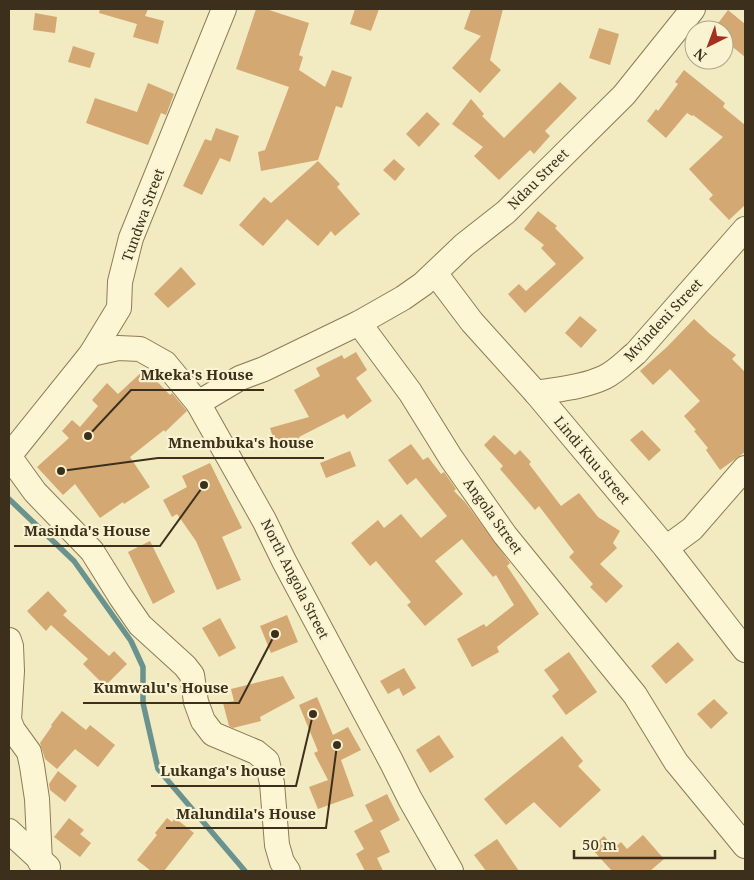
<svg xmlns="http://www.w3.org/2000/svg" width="754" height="880" font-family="'Noto Serif',serif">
  <rect width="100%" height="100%" fill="#f2eac1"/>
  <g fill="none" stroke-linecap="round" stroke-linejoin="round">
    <polyline stroke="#6a938f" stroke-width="5.5" points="9,499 74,561 131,641 143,667 143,703 158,769 245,871"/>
  </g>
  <g fill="#d4a873">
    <polygon points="100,9 148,9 145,16 164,21 158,44 133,37 137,24 99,13"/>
    <polygon points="256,9 266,9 309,23 299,55 303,57 299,70 325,87 332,70 352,77 342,108 336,106 318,160 261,171 258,152 265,150 289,87 236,69"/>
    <polygon points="355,9 379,9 371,31 350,24"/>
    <polygon points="471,9 503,9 490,60 501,70 480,93 452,68 481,36 464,29"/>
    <polygon points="728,10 745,24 745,57 724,40 724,30 713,30"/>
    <polygon points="35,13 57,17 55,33 33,30"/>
    <polygon points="599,28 619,34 610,65 589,58"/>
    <polygon points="73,46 95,53 90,68 68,62"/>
    <polygon points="684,70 725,103 723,107 745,125 745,205 729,220 709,199 713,195 689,169 723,137 693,115 692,116 687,113 666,138 647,121 656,109 658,111 678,84 675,82"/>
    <polygon points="560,82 577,98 545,131 550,136 534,154 530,150 499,180 474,156 483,147 452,124 471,99 484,114 482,116 504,138"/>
    <polygon points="148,83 174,94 166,115 161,113 148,145 86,123 95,98 137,112"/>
    <polygon points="427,112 440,124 419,147 406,134"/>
    <polygon points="216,128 239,136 230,162 220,158 202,195 183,186 205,139 211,141"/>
    <polygon points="394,159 405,169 395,181 383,170"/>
    <polygon points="318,161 340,184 337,187 360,214 335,236 331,231 318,246 287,219 263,246 239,225 264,197 271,203"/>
    <polygon points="538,211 557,226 555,228 584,258 525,313 508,294 519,284 526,291 556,264 541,248 544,245 524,229"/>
    <polygon points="181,267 196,284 168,308 154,294"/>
    <polygon points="580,316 597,330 581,348 565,333"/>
    <polygon points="694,319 710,334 736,355 732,359 745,372 745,452 720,470 706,450 708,448 694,431 696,430 684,416 700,401 670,369 653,385 640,371 667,347"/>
    <polygon points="356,352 367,370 356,378 372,401 347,419 344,414 299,437 300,440 276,447 270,428 309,417 294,390 320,376 316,368 342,355 344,359"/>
    <polygon points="145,369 170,395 172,393 187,411 165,432 164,430 130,457 150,487 124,504 123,502 100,518 75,484 63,495 37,467 69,438 62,431 72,420 80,427 98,406 92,400 107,383 118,394"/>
    <polygon points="642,430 661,450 649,461 630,440"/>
    <polygon points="494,435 515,455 520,450 531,462 529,464 561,506 579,493 598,517 620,531 613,543 617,548 600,564 623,586 606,603 590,587 593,584 569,557 574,552 539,506 535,510 500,469 503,466 484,445"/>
    <polygon points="411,444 423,460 428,457 441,474 444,472 456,489 454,491 465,502 510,563 507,566 539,614 497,647 499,652 472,667 457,639 484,624 486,627 514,605 496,575 493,577 462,539 435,561 463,594 425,626 407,605 411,602 376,561 370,566 351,543 378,520 384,528 401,514 421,538 447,516 416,478 407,485 388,460"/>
    <polygon points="350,451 356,466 326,478 320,463"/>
    <polygon points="210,463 242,528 222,537 241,580 217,590 196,541 177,514 172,517 163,500 187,487 182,476"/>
    <polygon points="150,541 175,592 153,604 128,552"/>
    <polygon points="48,591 67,611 63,615 109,656 114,651 127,664 105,686 83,664 88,659 51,625 46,631 27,611"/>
    <polygon points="287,615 298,642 271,653 260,626"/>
    <polygon points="220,618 236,648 219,657 202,628"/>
    <polygon points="678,642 694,660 666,684 651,666"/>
    <polygon points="569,652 597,692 566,715 552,696 559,690 544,670"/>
    <polygon points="404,668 416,688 403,696 399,688 388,694 380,681"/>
    <polygon points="283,676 295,698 260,717 261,721 233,728 229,726 223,703 234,701 231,689"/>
    <polygon points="317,697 333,735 348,727 361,750 341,760 354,796 318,809 309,787 328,780 314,753 318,751 299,705"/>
    <polygon points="714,699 728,713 711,729 697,714"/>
    <polygon points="62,711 86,730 90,725 115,745 98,767 75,749 57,769 45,759 40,743 52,726 51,725"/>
    <polygon points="439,735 454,757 430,773 416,750"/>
    <polygon points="562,736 583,761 578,766 601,790 560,828 534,802 506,825 484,799"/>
    <polygon points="58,771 77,786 65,802 50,790 49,784"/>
    <polygon points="387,794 400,820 380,831 390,852 377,858 383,871 365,871 356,854 364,849 354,831 373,821 365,805"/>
    <polygon points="69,818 84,830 80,834 91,843 80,857 54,837"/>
    <polygon points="167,818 172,822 175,818 194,833 164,871 151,871 137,860 157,835 155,833"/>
    <polygon points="643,835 664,859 650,871 612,871 591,848 604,836 614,848 621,842 627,849"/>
    <polygon points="497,839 519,871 486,871 474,855"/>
  </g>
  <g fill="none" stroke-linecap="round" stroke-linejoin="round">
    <defs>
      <g id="minor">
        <polyline points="224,9 131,238 120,282 119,308 91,354 9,456 35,492 92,551 120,596 140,625 185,666 192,675 196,702 203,721 213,734 256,752 267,761 272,783 277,845 282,862 288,871"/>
        <polyline points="435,273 472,322 536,393 666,548 745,650"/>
        <polyline points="359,323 410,392 451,458 505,535 635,695 676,762 745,846"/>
        <polyline points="91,354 118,348 140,349 165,363 198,403 264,520 284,561 391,761 410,799 451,871"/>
        <path d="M536,393C559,389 584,387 605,377C617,371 626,361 636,353L745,229"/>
        <polyline points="198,403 240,378 264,369 359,323 403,298 423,284 464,245 506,212 624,95 693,9"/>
        <polyline points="666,548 692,529 745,468"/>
        <polyline points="9,640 11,646 12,671 9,720 13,730 29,752 32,766 37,799 40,862"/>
        <polyline points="9,831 48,867"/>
      </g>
    </defs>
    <use href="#minor" stroke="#8e7b56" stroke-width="26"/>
    <use href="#minor" stroke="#fcf6d5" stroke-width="24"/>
  </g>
  <g text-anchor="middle" stroke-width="4.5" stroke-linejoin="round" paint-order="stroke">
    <g font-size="14" fill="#3c301c" stroke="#f9f3d1">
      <text transform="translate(538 179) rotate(-45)" y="5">Ndau Street</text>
      <text transform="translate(143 215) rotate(-70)" y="5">Tundwa Street</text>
      <text transform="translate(663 320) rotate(-47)" y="5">Mvindeni Street</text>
      <text transform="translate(592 460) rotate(50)" y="5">Lindi Kuu Street</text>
      <text transform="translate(493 516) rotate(54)" y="5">Angola Street</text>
      <text transform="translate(295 579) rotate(63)" y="5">North Angola Street</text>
    </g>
  </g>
  <path fill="none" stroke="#3c301c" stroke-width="2" d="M88 436L131 390H264M61 471L158 458H324M204 485L160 546H14M275 634L239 703H83M313 714L296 786H151M337 745L326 828H166"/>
  <g fill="#3c301c" stroke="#f9f3d1" stroke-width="2">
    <circle cx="88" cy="436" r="5"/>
    <circle cx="61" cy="471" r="5"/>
    <circle cx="204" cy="485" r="5"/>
    <circle cx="275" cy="634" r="5"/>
    <circle cx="313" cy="714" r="5"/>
    <circle cx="337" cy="745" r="5"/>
  </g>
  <g font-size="15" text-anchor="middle" font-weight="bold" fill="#3c301c" stroke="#f9f3d1" stroke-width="4.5" stroke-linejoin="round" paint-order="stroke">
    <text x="197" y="380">Mkeka's House</text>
    <text x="241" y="448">Mnembuka's house</text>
    <text x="87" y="536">Masinda's House</text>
    <text x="161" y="693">Kumwalu's House</text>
    <text x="223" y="776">Lukanga's house</text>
    <text x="246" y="819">Malundila's House</text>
  </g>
  <rect width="754" height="880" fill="none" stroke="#3c301c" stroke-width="20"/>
  <g transform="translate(709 45) rotate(222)"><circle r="24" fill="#f9f3d1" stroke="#ada589"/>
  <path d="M0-4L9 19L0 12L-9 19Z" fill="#a33120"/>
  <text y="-8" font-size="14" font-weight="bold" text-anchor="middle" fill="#3c301c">N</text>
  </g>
  <path d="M574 850v8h141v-8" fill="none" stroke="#3c301c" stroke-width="2.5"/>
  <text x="582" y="850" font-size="15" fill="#3c301c" stroke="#f9f3d1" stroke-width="4" paint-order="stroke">50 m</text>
</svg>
